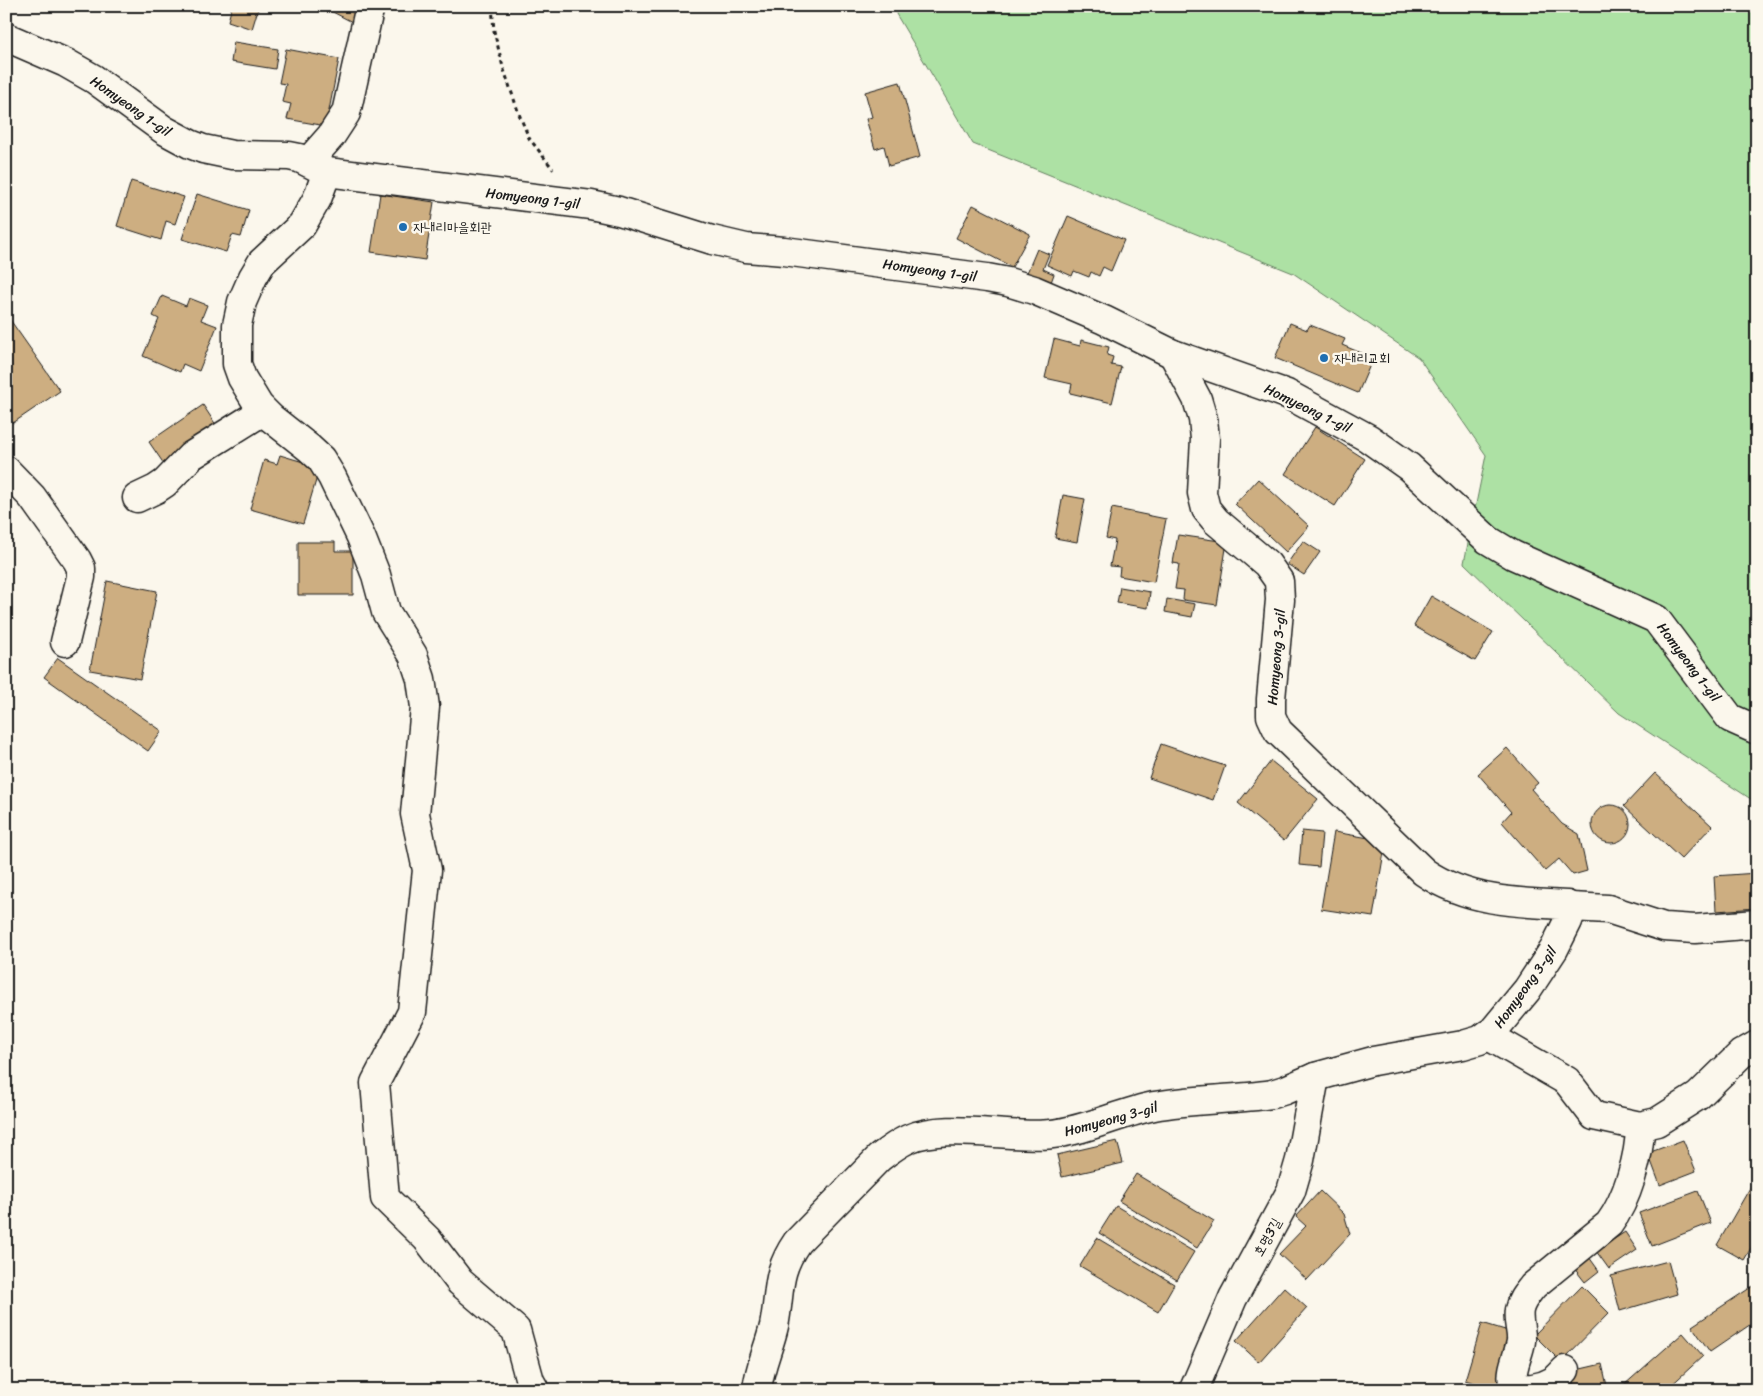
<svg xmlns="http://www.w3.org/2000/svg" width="1763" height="1396" font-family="Sriracha,'Poor Story',sans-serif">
  <rect width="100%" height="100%" fill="#fbf7ec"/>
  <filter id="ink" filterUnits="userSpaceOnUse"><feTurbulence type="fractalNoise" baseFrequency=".02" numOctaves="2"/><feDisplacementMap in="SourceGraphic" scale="10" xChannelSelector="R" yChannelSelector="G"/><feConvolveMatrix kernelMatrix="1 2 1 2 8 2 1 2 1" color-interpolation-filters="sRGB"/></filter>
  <g filter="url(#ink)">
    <polygon fill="#ade1a4" stroke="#647e60" points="898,6 1757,6 1757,803 1619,713 1464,563 1486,455 1419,358 1293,273 973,144 896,14"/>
    <g fill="#cdae81" stroke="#1c1c1c">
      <polygon points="232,6 259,6 252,29 228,21"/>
      <polygon points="321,6 363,6 358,25"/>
      <polygon points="234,42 278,49 275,69 231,62"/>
      <polygon points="286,49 339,59 326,126 287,119 291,104 282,102 286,84 279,83"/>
      <polygon points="900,82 920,157 889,166 884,146 875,149 866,119 872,117 865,92"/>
      <polygon points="131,181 184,197 175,224 166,221 161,240 117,226"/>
      <polygon points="197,194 249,210 241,237 232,235 226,252 182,239"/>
      <polygon points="380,194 434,202 425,260 371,252"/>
      <polygon points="973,205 1030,234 1012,267 956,238"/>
      <polygon points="1068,216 1124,240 1111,271 1103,267 1099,276 1091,272 1089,277 1074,271 1072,276 1047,265"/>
      <polygon points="1037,249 1049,254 1043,269 1054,274 1050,285 1026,275"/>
      <polygon points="162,296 186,306 189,298 207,305 201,320 217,326 199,371 183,364 180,372 143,356 159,319 153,316"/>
      <polygon points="6,314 60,391 13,423 6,413 6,388 8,387 6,384"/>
      <polygon points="1290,323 1307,330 1310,325 1345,339 1342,345 1373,358 1358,393 1275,358"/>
      <polygon points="1054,339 1080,346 1081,340 1109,347 1107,355 1113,357 1111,365 1121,367 1112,403 1070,393 1072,384 1045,378"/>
      <polygon points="203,405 218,428 164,464 149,442"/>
      <polygon points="1315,427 1365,459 1335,506 1285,474"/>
      <polygon points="280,455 320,467 303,524 250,509 264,460 277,464"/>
      <polygon points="1258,479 1309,526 1286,552 1235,504"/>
      <polygon points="1063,495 1085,499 1077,542 1055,538"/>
      <polygon points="1112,508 1166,519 1154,582 1119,576 1120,567 1110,566 1115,540 1106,538"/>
      <polygon points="1178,535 1227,542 1217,605 1183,600 1184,590 1175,589 1179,564 1173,563"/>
      <polygon points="1303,541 1320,552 1304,575 1287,564"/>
      <polygon points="298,542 335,542 335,551 353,551 353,595 298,595"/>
      <polygon points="107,581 157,591 140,679 90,670"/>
      <polygon points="1120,587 1150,592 1148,608 1117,603"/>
      <polygon points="1431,596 1493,632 1475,661 1414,626"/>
      <polygon points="1167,599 1195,604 1192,617 1165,612"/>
      <polygon points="58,658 162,731 148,751 44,677"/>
      <polygon points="1161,744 1225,766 1213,800 1149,778"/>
      <polygon points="1507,748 1538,783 1531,789 1562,824 1579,834 1587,871 1573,875 1559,859 1545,871 1502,822 1511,812 1478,774"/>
      <polygon points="1271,761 1318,799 1284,841 1238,803"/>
      <polygon points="1655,773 1712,826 1681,859 1624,806"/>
      <circle cx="1611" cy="824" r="19"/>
      <polygon points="1302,831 1322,833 1319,867 1299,865"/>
      <polygon points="1334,832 1369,838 1384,852 1373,917 1321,909"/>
      <polygon points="1757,873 1757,908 1716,911 1714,876"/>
      <polygon points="1683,1140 1696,1171 1660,1185 1648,1153"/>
      <polygon points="1117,1141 1123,1163 1062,1177 1057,1155"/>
      <polygon points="1136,1174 1214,1221 1197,1248 1119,1201"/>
      <polygon points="1751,1186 1757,1189 1757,1238 1744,1260 1717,1245"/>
      <polygon points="1320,1191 1344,1214 1350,1234 1307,1280 1279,1254 1306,1226 1296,1217"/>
      <polygon points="1698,1191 1711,1223 1652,1246 1639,1213"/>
      <polygon points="1116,1206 1194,1252 1177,1280 1099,1233"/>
      <polygon points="1625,1232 1637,1250 1609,1269 1596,1251"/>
      <polygon points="1097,1238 1174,1284 1158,1312 1080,1266"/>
      <polygon points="1589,1257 1599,1271 1585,1282 1574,1268"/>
      <polygon points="1668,1261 1677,1294 1620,1311 1611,1276"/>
      <polygon points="1582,1286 1609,1313 1561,1362 1534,1335"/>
      <polygon points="1753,1286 1757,1292 1757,1320 1710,1352 1692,1326"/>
      <polygon points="1284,1287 1307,1308 1259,1362 1236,1341"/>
      <polygon points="1482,1323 1515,1333 1498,1390 1465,1380"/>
      <polygon points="1683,1333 1703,1356 1666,1390 1627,1390 1623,1386"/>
      <polygon points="1602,1364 1608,1390 1555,1390 1575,1386 1572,1371"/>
    </g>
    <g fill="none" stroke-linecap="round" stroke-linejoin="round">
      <defs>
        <g id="minor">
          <polyline points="6,37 66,63 94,79 164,130 190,144 203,149 232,155 289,156 299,158 327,172 591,205 619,211 712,240 746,248 784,251 987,278 1008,282 1034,290 1104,320 1173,354 1287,394 1368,438 1409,467 1488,540 1513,555 1656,619 1730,718 1757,730"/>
          <polyline points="308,162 331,136 346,113 370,6"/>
          <polyline points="327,172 317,199 302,225 262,262 253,277 242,302 237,325 237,364 242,378 259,406 271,418 309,448 321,459 332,477 361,537 376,575 386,612 413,655 421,679 425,707 415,814 427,870 412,1012 375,1083 385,1198 427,1239 460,1282 516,1330 530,1381 535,1390"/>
          <polyline points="6,470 32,497 77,560 81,568 81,577 65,642"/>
          <polyline points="137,498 156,489 165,483 191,456 263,411"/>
          <polyline points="1571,907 1608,909 1664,927 1695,929 1757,924"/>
          <polyline points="1487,1035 1567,1081 1594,1116 1640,1126 1657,1122 1698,1096 1741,1054 1757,1045"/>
          <path d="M1565,1370C1561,1374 1557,1379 1553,1381C1543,1387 1522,1393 1513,1383C1510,1369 1519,1355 1521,1341C1522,1331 1517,1321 1519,1310C1521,1300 1527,1294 1533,1286L1609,1224C1627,1200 1640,1156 1640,1126"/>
          <polyline points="1194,1389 1233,1298 1291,1191 1300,1160 1315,1077"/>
          <path d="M757,1390C759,1368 769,1348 774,1326C781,1291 775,1274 797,1242L879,1158C888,1151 897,1144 908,1139C946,1122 1009,1139 1052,1134C1087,1130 1120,1113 1154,1106C1193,1099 1233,1100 1272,1094L1285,1090L1315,1077L1373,1061L1463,1045L1480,1040L1493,1031L1527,990L1554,949L1568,921L1572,910L1567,905C1517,903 1466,901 1424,872L1278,731L1271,716V699L1280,600L1279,581L1267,564L1216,521L1206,509L1202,493L1205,439L1203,419L1197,399L1173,354"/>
        </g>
      </defs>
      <use href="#minor" stroke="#1c1c1c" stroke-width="31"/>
      <polyline stroke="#1c1c1c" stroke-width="3" stroke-dasharray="4 4" stroke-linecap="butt" points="492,6 494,31 503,67 519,114 529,138 553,169"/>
      <use href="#minor" stroke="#fbf7ec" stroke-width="28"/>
    </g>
  </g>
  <g fill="#1f6fb2" stroke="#fbf7ec" stroke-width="2">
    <circle cx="403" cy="227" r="5"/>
    <circle cx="1324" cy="358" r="5"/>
  </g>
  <g text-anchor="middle" stroke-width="5" stroke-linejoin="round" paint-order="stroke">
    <g font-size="14" fill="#1c1c1c" stroke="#fbf7ec">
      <text transform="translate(131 106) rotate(35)" y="5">Homyeong 1-gil</text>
      <text transform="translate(533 198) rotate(7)" y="5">Homyeong 1-gil</text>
      <text transform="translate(930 270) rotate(8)" y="5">Homyeong 1-gil</text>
      <text transform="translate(1308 408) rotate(26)" y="5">Homyeong 1-gil</text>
      <text transform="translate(1276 657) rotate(-85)" y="5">Homyeong 3-gil</text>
      <text transform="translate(1689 662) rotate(53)" y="5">Homyeong 1-gil</text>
      <text transform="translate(1525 987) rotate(-54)" y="5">Homyeong 3-gil</text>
      <text transform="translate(1111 1119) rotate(-15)" y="5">Homyeong 3-gil</text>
      <text transform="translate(1267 1237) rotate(-61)" y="5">호명3길</text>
    </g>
    <g font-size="14" fill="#1c1c1c" stroke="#fbf7ec" text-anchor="start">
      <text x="413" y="232">자내리마을회관</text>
      <text x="1334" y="363">자내리교회</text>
    </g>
  </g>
  <rect width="1763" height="1396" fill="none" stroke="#fbf7ec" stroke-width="25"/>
  <rect x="12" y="12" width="1738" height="1371" fill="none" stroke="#1c1c1c" stroke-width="2" filter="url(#ink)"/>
</svg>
